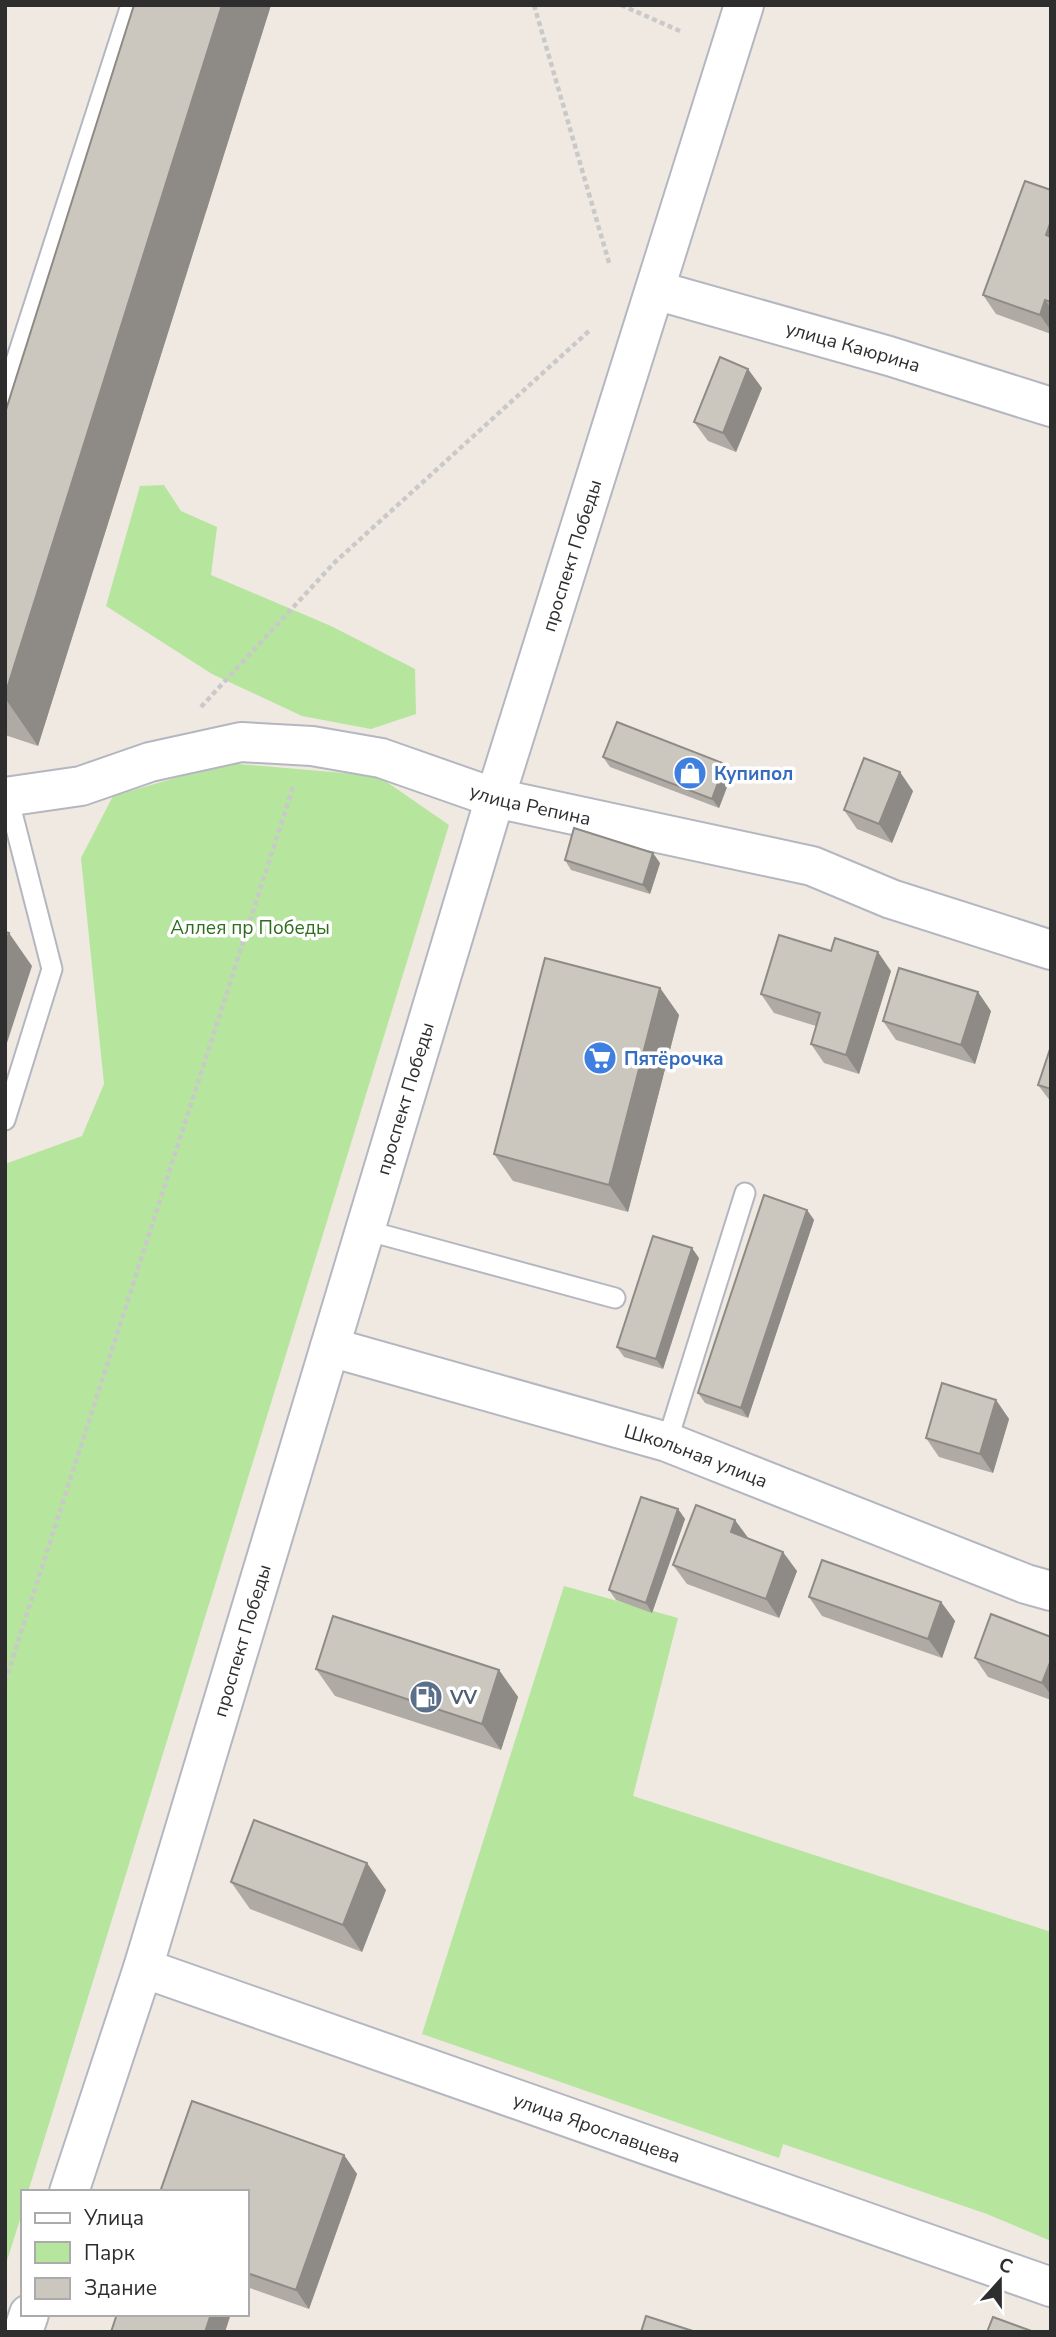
<svg xmlns="http://www.w3.org/2000/svg" width="1056" height="2337" font-family="'Nunito Sans',sans-serif">
  <rect width="100%" height="100%" fill="#efe9e1"/>
  <g fill="#b6e59e">
    <polygon points="164,485 181,511 217,527 211,575 331,626 415,669 416,714 371,729 302,716 212,674 106,606 140,486"/>
    <polygon points="227,763 378,776 449,825 28,2192 23,2192 23,2210 5,2267 5,1164 82,1136 104,1084 81,858 113,796"/>
    <polygon points="564,1586 678,1618 633,1796 1051,1932 1051,2241 987,2214 783,2144 779,2158 422,2034"/>
  </g>
  <g fill="none" stroke-linecap="round" stroke-linejoin="round">
    <defs>
      <g id="service">
        <polyline points="5,395 131,5"/>
        <polyline points="5,1120 52,969 8,797"/>
        <polyline points="365,1230 615,1298"/>
        <polyline points="667,1442 745,1193"/>
      </g>
      <g id="minor">
        <path id="s1" d="M655,290L889,356L1051,407"/>
        <path id="s2" d="M5,797L81,786L150,762L241,742L312,746L381,758L495,798L812,866L891,899L1051,950"/>
        <path id="s3" d="M330,1347L667,1442L1026,1584L1051,1591"/>
        <path id="s4" d="M143,1968L1051,2287"/>
      </g>
      <g id="tertiary">
        <path id="s5" d="M69,2192L143,1968L495,798L744,5"/>
        <polyline points="23,2332 29,2314"/>
      </g>
    </defs>
    <use href="#service" stroke="#b4b7c1" stroke-width="23"/>
    <use href="#minor" stroke="#b4b7c1" stroke-width="42"/>
    <use href="#tertiary" stroke="#b4b7c1" stroke-width="42"/>
    <g stroke="#c9c9c9" stroke-width="4.5" stroke-dasharray="5 3.5" stroke-linecap="butt">
      <polyline points="534,5 610,266"/>
      <polyline points="621,5 680,31"/>
      <polyline points="201,707 334,563 590,330"/>
      <polyline points="5,1682 293,787"/>
    </g>
    <use href="#service" stroke="#fff" stroke-width="19"/>
    <use href="#minor" stroke="#fff" stroke-width="38"/>
    <use href="#tertiary" stroke="#fff" stroke-width="38"/>
  </g>
  <g fill="#afaba4">
    <polygon points="134,5 271,5 38,746 5,735 5,413"/>
    <polygon points="1051,190 1051,334 996,314 983,295"/>
    <polygon points="762,388 736,452 708,441 694,422"/>
    <polygon points="603,757 732,774 719,808 610,767"/>
    <polygon points="913,791 892,843 857,829 844,810"/>
    <polygon points="565,860 660,863 650,894 571,870"/>
    <polygon points="891,971 859,1074 824,1063 811,1044 816,1026 774,1013 761,994"/>
    <polygon points="660,988 679,1015 628,1212 513,1181 494,1154"/>
    <polygon points="991,1011 975,1064 896,1040 883,1021"/>
    <polygon points="1051,1046 1051,1102 1038,1085"/>
    <polygon points="807,1210 814,1220 748,1418 705,1403 698,1393"/>
    <polygon points="699,1258 663,1369 624,1357 617,1347"/>
    <polygon points="996,1400 1009,1419 993,1473 939,1457 926,1438"/>
    <polygon points="678,1509 685,1519 652,1613 616,1600 609,1590"/>
    <polygon points="748,1539 797,1571 779,1618 687,1584 673,1565"/>
    <polygon points="809,1597 941,1602 955,1621 942,1658 822,1616"/>
    <polygon points="1051,1637 1051,1700 988,1677 975,1658"/>
    <polygon points="316,1669 499,1670 518,1697 501,1750 335,1696"/>
    <polygon points="231,1882 386,1890 362,1952 250,1909"/>
    <polygon points="344,2155 357,2174 309,2309 247,2287 247,2192"/>
  </g>
  <g fill="#8e8b86">
    <polygon points="222,5 271,5 38,746 5,698 5,695"/>
    <polygon points="1051,221 1051,242 1046,235"/>
    <polygon points="1045,300 1051,308 1051,331 1040,315"/>
    <polygon points="748,369 762,388 736,452 723,433"/>
    <polygon points="725,764 732,774 719,808 712,799"/>
    <polygon points="900,772 913,791 892,843 879,824"/>
    <polygon points="653,853 660,863 650,894 643,885"/>
    <polygon points="9,933 32,966 5,1049 5,944"/>
    <polygon points="878,952 891,971 859,1074 846,1055"/>
    <polygon points="660,988 679,1015 628,1212 609,1185"/>
    <polygon points="978,992 991,1011 975,1064 961,1045"/>
    <polygon points="807,1210 814,1220 748,1418 741,1408"/>
    <polygon points="692,1248 699,1258 663,1369 656,1359"/>
    <polygon points="996,1400 1009,1419 993,1473 980,1454"/>
    <polygon points="678,1509 685,1519 652,1613 646,1603"/>
    <polygon points="735,1520 749,1539 731,1532"/>
    <polygon points="783,1552 797,1571 779,1618 766,1599"/>
    <polygon points="941,1602 955,1621 942,1658 928,1639"/>
    <polygon points="1051,1660 1051,1695 1042,1683"/>
    <polygon points="499,1670 518,1697 501,1750 482,1724"/>
    <polygon points="367,1863 386,1890 362,1952 343,1925"/>
    <polygon points="344,2155 357,2174 309,2309 296,2290"/>
    <polygon points="211,2314 231,2314 225,2332 205,2332"/>
  </g>
  <g fill="#cbc7bf" stroke="#8e8b86" stroke-width="2">
    <polygon points="134,5 222,5 5,695 5,413"/>
    <polygon points="1025,181 1051,190 1051,221 1046,235 1051,237 1051,302 1045,300 1040,315 983,295"/>
    <polygon points="720,357 748,369 723,433 694,422"/>
    <polygon points="617,722 725,764 712,799 603,757"/>
    <polygon points="864,758 900,772 879,824 844,810"/>
    <polygon points="574,828 653,853 643,885 565,860"/>
    <polygon points="5,932 9,933 5,944"/>
    <polygon points="779,935 831,951 835,938 878,952 846,1055 811,1044 820,1013 761,994"/>
    <polygon points="545,958 660,988 609,1185 494,1154"/>
    <polygon points="899,968 978,992 961,1045 883,1021"/>
    <polygon points="1051,1046 1051,1089 1038,1085"/>
    <polygon points="764,1195 807,1210 741,1408 698,1393"/>
    <polygon points="653,1236 692,1248 656,1359 617,1347"/>
    <polygon points="942,1383 996,1400 980,1454 926,1438"/>
    <polygon points="641,1497 678,1509 646,1603 609,1590"/>
    <polygon points="696,1505 735,1520 731,1532 783,1552 766,1599 673,1565"/>
    <polygon points="822,1560 941,1602 928,1639 809,1597"/>
    <polygon points="991,1614 1051,1637 1051,1660 1042,1683 975,1658"/>
    <polygon points="333,1616 499,1670 482,1724 316,1669"/>
    <polygon points="254,1820 367,1863 343,1925 231,1882"/>
    <polygon points="192,2101 344,2155 296,2290 247,2273 247,2192 160,2192"/>
    <polygon points="117,2314 211,2314 205,2332 111,2332"/>
    <polygon points="646,2316 696,2332 641,2332"/>
    <polygon points="993,2317 1034,2332 987,2332"/>
  </g>
  <defs>
    <symbol id="shop-disc" viewBox="-11 -11 22 22"><circle r="9.5" fill="#3f7fe0" stroke="#fff"/><path d="M-5-2.5h2.3a2.7 3.5 0 0 1 5.4 0H5L5.5 6h-11ZM-1.5-2.5h3a1.5 2.3 0 0 0-3 0Z" fill="#fff"/></symbol>
    <symbol id="supermarket-disc" viewBox="-11 -11 22 22"><circle r="9.5" fill="#3f7fe0" stroke="#fff"/><path d="M-6-5.5h2.5l.6 2H6L4.5 2H-2.5L-4.4-4H-6ZM-1.5 3.2a1.3 1.3 0 1 0 .1 0ZM3 3.2a1.3 1.3 0 1 0 .1 0Z" fill="#fff"/></symbol>
    <symbol id="fuel-disc" viewBox="-11 -11 22 22"><circle r="9.5" fill="#5c6f8a" stroke="#fff"/><path d="M-5.5-6h7V0h2V4h1.3V-2.5L3-4.5l.8-.8L6-3V5H2.5V1h-1V6h-7ZM-4.2-4.7v3.2H.2V-4.7Z" fill="#fff"/></symbol>
  </defs>
  <g fill-rule="evenodd">
    <use href="#shop-disc" x="671" y="754" width="38" height="38"/>
    <use href="#supermarket-disc" x="581" y="1039" width="38" height="38"/>
    <use href="#fuel-disc" x="407" y="1678" width="38" height="38"/>
  </g>
  <g text-anchor="middle" stroke-width="7" stroke-linejoin="round" paint-order="stroke">
    <g font-size="19" fill="#2e2e2e" stroke="#fff">
      <text dy="7" stroke="none"><textPath href="#s1" startOffset="206">улица Каюрина</textPath></text>
      <text dy="7" stroke="none"><textPath href="#s5" startOffset="1712">проспект Победы</textPath></text>
      <text dy="7" stroke="none"><textPath href="#s2" startOffset="541">улица Репина</textPath></text>
      <text dy="7" stroke="none"><textPath href="#s5" startOffset="1144">проспект Победы</textPath></text>
      <text dy="7" stroke="none"><textPath href="#s3" startOffset="382">Школьная улица</textPath></text>
      <text dy="7" stroke="none"><textPath href="#s5" startOffset="578">проспект Победы</textPath></text>
      <text dy="7" stroke="none"><textPath href="#s4" startOffset="481">улица Ярославцева</textPath></text>
    </g>
    <g font-size="19" font-weight="bold" fill="#366cbe" stroke="#fff" text-anchor="start">
      <text x="714" y="780">Купипол</text>
      <text x="624" y="1065">Пятёрочка</text>
    </g>
    <g font-size="19" fill="#2c6e1b" stroke="#fff">
      <text x="250" y="934">Аллея пр Победы</text>
    </g>
    <g font-size="19" font-weight="bold" fill="#4e5e75" stroke="#fff" text-anchor="start">
      <text x="450" y="1704">VV</text>
    </g>
  </g>
  <rect width="1056" height="2337" fill="none" stroke="#2e2e2e" stroke-width="14"/>
  <rect x="21" y="2190" width="228" height="126" fill="#ffffff" stroke="#ababab" stroke-width="2"/>
  <rect x="35" y="2213" width="35" height="10" fill="#ffffff" stroke="#ababab" stroke-width="2"/>
  <text x="84" y="2225" font-size="21" fill="#2e2e2e">Улица</text>
  <rect x="35" y="2242" width="35" height="21" fill="#b6e59e" stroke="#ababab" stroke-width="2"/>
  <text x="84" y="2260" font-size="21" fill="#2e2e2e">Парк</text>
  <rect x="35" y="2278" width="35" height="21" fill="#cbc7bf" stroke="#ababab" stroke-width="2"/>
  <text x="84" y="2295" font-size="21" fill="#2e2e2e">Здание</text>
  <g transform="translate(1000 2281) rotate(21)" stroke="#ffffff" stroke-width="5" paint-order="stroke">
  <path d="M0-5L12 26L0 18L-12 26Z" fill="#2e2e2e"/>
  <text y="-10" font-size="19" font-weight="bold" text-anchor="middle" fill="#2e2e2e">С</text>
  </g>
</svg>
